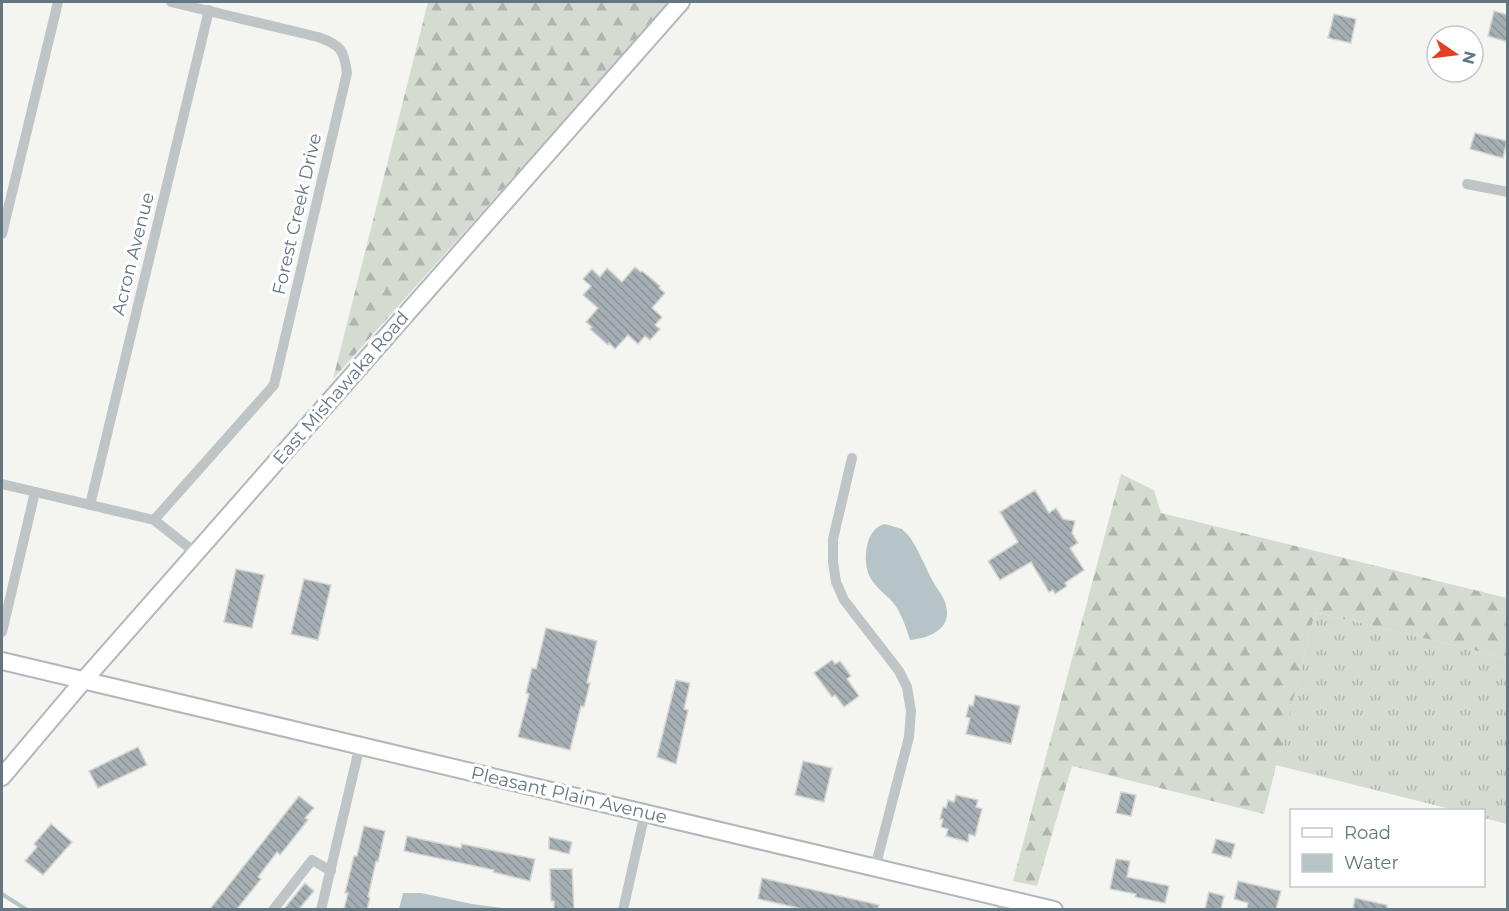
<svg xmlns="http://www.w3.org/2000/svg" width="1509" height="911" font-family="Montserrat,sans-serif">
  <defs>
    <pattern id="grass-tufts" width="24" height="20" patternUnits="userSpaceOnUse" patternTransform="scale(1.5)"><rect width="24" height="20" fill="#d5dbd1"/><path d="M3 7l-1-3M5 7V3M7 7l1-3M15 17l-1-3M17 17v-4M19 17l1-3" fill="none" stroke="#b0b6af"/></pattern>
    <pattern id="forest-firs" width="22" height="20" patternUnits="userSpaceOnUse" patternTransform="scale(1.5)"><rect width="22" height="20" fill="#d5dbd1"/><path d="M5 1l3.5 6h-7zM16 11l3.5 6h-7z" fill="#b0b6af"/></pattern>
    <pattern id="building-back-hatch" width="6" height="6" patternUnits="userSpaceOnUse" patternTransform="scale(1.5)"><rect width="6" height="6" fill="#a5afb3"/><path d="M-1 5l2 2M0 0l6 6M5-1l2 2" fill="none" stroke="#8a9397"/></pattern>
  </defs>
  <rect width="100%" height="100%" fill="#f4f4f0"/>
  <polygon fill="url(#grass-tufts)" points="1315,612 1507,658 1507,824 1484,818 1484,810 1454,810 1276,765"/>
  <g fill="url(#forest-firs)">
    <polygon points="428,2 670,2 333,379"/>
    <polygon points="1121,474 1154,490 1161,513 1507,598 1507,658 1315,612 1264,814 1072,766 1037,886 1013,881"/>
  </g>
  <g fill="#b6c4c7">
    <path d="M885,524L902,529L909,536C918,549 924,564 931,578C935,586 942,594 945,602C954,628 931,638 910,640C906,627 900,608 889,598C882,592 875,586 870,577C862,562 865,528 885,524Z"/>
    <polygon points="403,893 421,893 472,904 510,909 399,909"/>
  </g>
  <g fill="none" stroke-linecap="round" stroke-linejoin="round">
    <polyline stroke="#b6c4c7" stroke-width="4" points="2,894 27,910"/>
  </g>
  <g fill="url(#building-back-hatch)" stroke="#d5d5d3" stroke-width="1.5">
    <polygon points="1494,11 1508,15 1508,42 1488,36"/>
    <polygon points="1334,14 1356,19 1351,43 1328,38"/>
    <polygon points="1475,133 1507,141 1503,158 1470,149"/>
    <polygon points="635,267 641,272 642,271 660,286 659,288 665,293 652,308 662,317 655,325 660,329 650,340 645,336 638,344 628,335 615,349 609,343 608,345 590,329 592,327 586,322 598,308 583,295 591,286 583,279 592,269 600,277 607,268 622,282"/>
    <polygon points="1035,490 1049,513 1056,508 1063,519 1075,521 1072,533 1078,543 1070,548 1084,570 1065,583 1067,586 1055,594 1053,590 1049,592 1031,562 1000,580 988,561 1018,542 1000,512"/>
    <polygon points="236,569 264,575 252,628 224,622"/>
    <polygon points="304,579 331,585 318,640 291,634"/>
    <polygon points="546,628 597,641 587,683 590,683 584,707 581,706 570,750 518,737 529,694 526,693 532,668 536,669"/>
    <polygon points="832,660 835,664 840,661 851,676 847,679 859,696 844,707 835,695 832,697 814,673"/>
    <polygon points="676,680 690,683 684,709 688,710 676,764 657,757"/>
    <polygon points="975,695 1020,706 1011,744 966,734 970,718 966,717 969,705 973,706"/>
    <polygon points="138,747 147,765 98,788 89,771"/>
    <polygon points="803,761 832,768 824,802 795,795"/>
    <polygon points="1121,792 1136,795 1131,816 1116,813"/>
    <polygon points="956,795 978,800 976,807 982,809 975,836 969,834 968,842 946,836 948,829 941,827 943,819 940,819 943,807 946,808 948,800 954,802"/>
    <polygon points="299,796 314,808 305,818 308,820 280,855 277,852 258,877 261,879 237,909 210,909"/>
    <polygon points="51,824 72,842 43,875 25,861 37,847 34,844"/>
    <polygon points="364,826 385,831 378,862 376,861 368,897 370,898 367,909 344,909 348,893 345,893 354,856 357,856"/>
    <polygon points="407,836 461,848 462,844 535,859 530,881 493,872 494,870 404,851"/>
    <polygon points="549,837 572,842 569,854 549,849"/>
    <polygon points="1216,839 1235,844 1231,858 1212,853"/>
    <polygon points="1116,859 1130,861 1127,877 1169,886 1165,903 1135,897 1136,894 1110,889"/>
    <polygon points="550,869 572,869 574,909 554,909 554,901 551,901"/>
    <polygon points="762,878 879,905 878,909 803,909 758,899"/>
    <polygon points="1238,881 1281,891 1276,909 1253,909 1247,908 1248,903 1234,899"/>
    <polygon points="305,883 314,891 299,909 284,909"/>
    <polygon points="1209,892 1224,896 1221,909 1205,909"/>
    <polygon points="1355,898 1387,905 1387,909 1353,909"/>
  </g>
  <g fill="none" stroke-linecap="round" stroke-linejoin="round">
    <defs>
      <g id="secondary">
        <polyline points="2,661 1054,910"/>
        <polyline points="2,777 84,680 681,2"/>
      </g>
    </defs>
    <use href="#secondary" stroke="#b1b7bb" stroke-width="20"/>
    <g stroke="#bfc4c6" stroke-width="10">
      <polyline points="1467,184 1508,192"/>
      <polyline points="2,234 58,2"/>
      <polyline points="852,458 833,539 833,562 836,582 844,600 899,671 907,687 911,711 909,737 875,868"/>
      <polyline points="2,484 154,520 196,553"/>
      <polyline points="90,505 209,10"/>
      <path d="M154,520L274,385L347,73C344,50 341,45 318,37L171,2"/>
      <polyline points="2,632 35,492"/>
      <polyline points="273,910 312,860 331,871"/>
      <polyline points="321,910 360,745"/>
      <polyline points="623,910 645,813"/>
      <polyline points="1002,910 1005,898"/>
    </g>
    <use href="#secondary" stroke="#fff" stroke-width="16"/>
  </g>
  <g text-anchor="middle" stroke-width="6" stroke-linejoin="round" paint-order="stroke">
    <g font-size="18" fill="#637681" stroke="#fff">
      <text transform="translate(297 214) rotate(-77)" y="6">Forest Creek Drive</text>
      <text transform="translate(133 254) rotate(-76)" y="6">Acron Avenue</text>
      <text transform="translate(341 388) rotate(-49)" y="6">East Mishawaka Road</text>
      <text transform="translate(569 795) rotate(13)" y="6">Pleasant Plain Avenue</text>
    </g>
  </g>
  <rect width="1509" height="911" fill="none" stroke="#637681" stroke-width="6"/>
  <rect x="1290" y="809" width="195" height="78" fill="#ffffff" stroke="#c1c8cd" stroke-width="1.5"/>
  <rect x="1302" y="828" width="30" height="9" fill="#ffffff" stroke="#c1c8cd" stroke-width="1.5"/>
  <text x="1344" y="839" font-size="18" fill="#637681">Road</text>
  <rect x="1302" y="854" width="30" height="18" fill="#b6c4c7" stroke="#c1c8cd" stroke-width="1.5"/>
  <text x="1344" y="869" font-size="18" fill="#637681">Water</text>
  <g transform="translate(1455 54) rotate(104)"><circle r="28" fill="#ffffff" stroke="#c1c8cd" stroke-width="1.5"/>
  <path d="M0-4.5L10 22L0 15L-10 22Z" fill="#e24122"/>
  <text y="-9" font-size="16" font-weight="bold" text-anchor="middle" fill="#637681">N</text>
  </g>
</svg>
